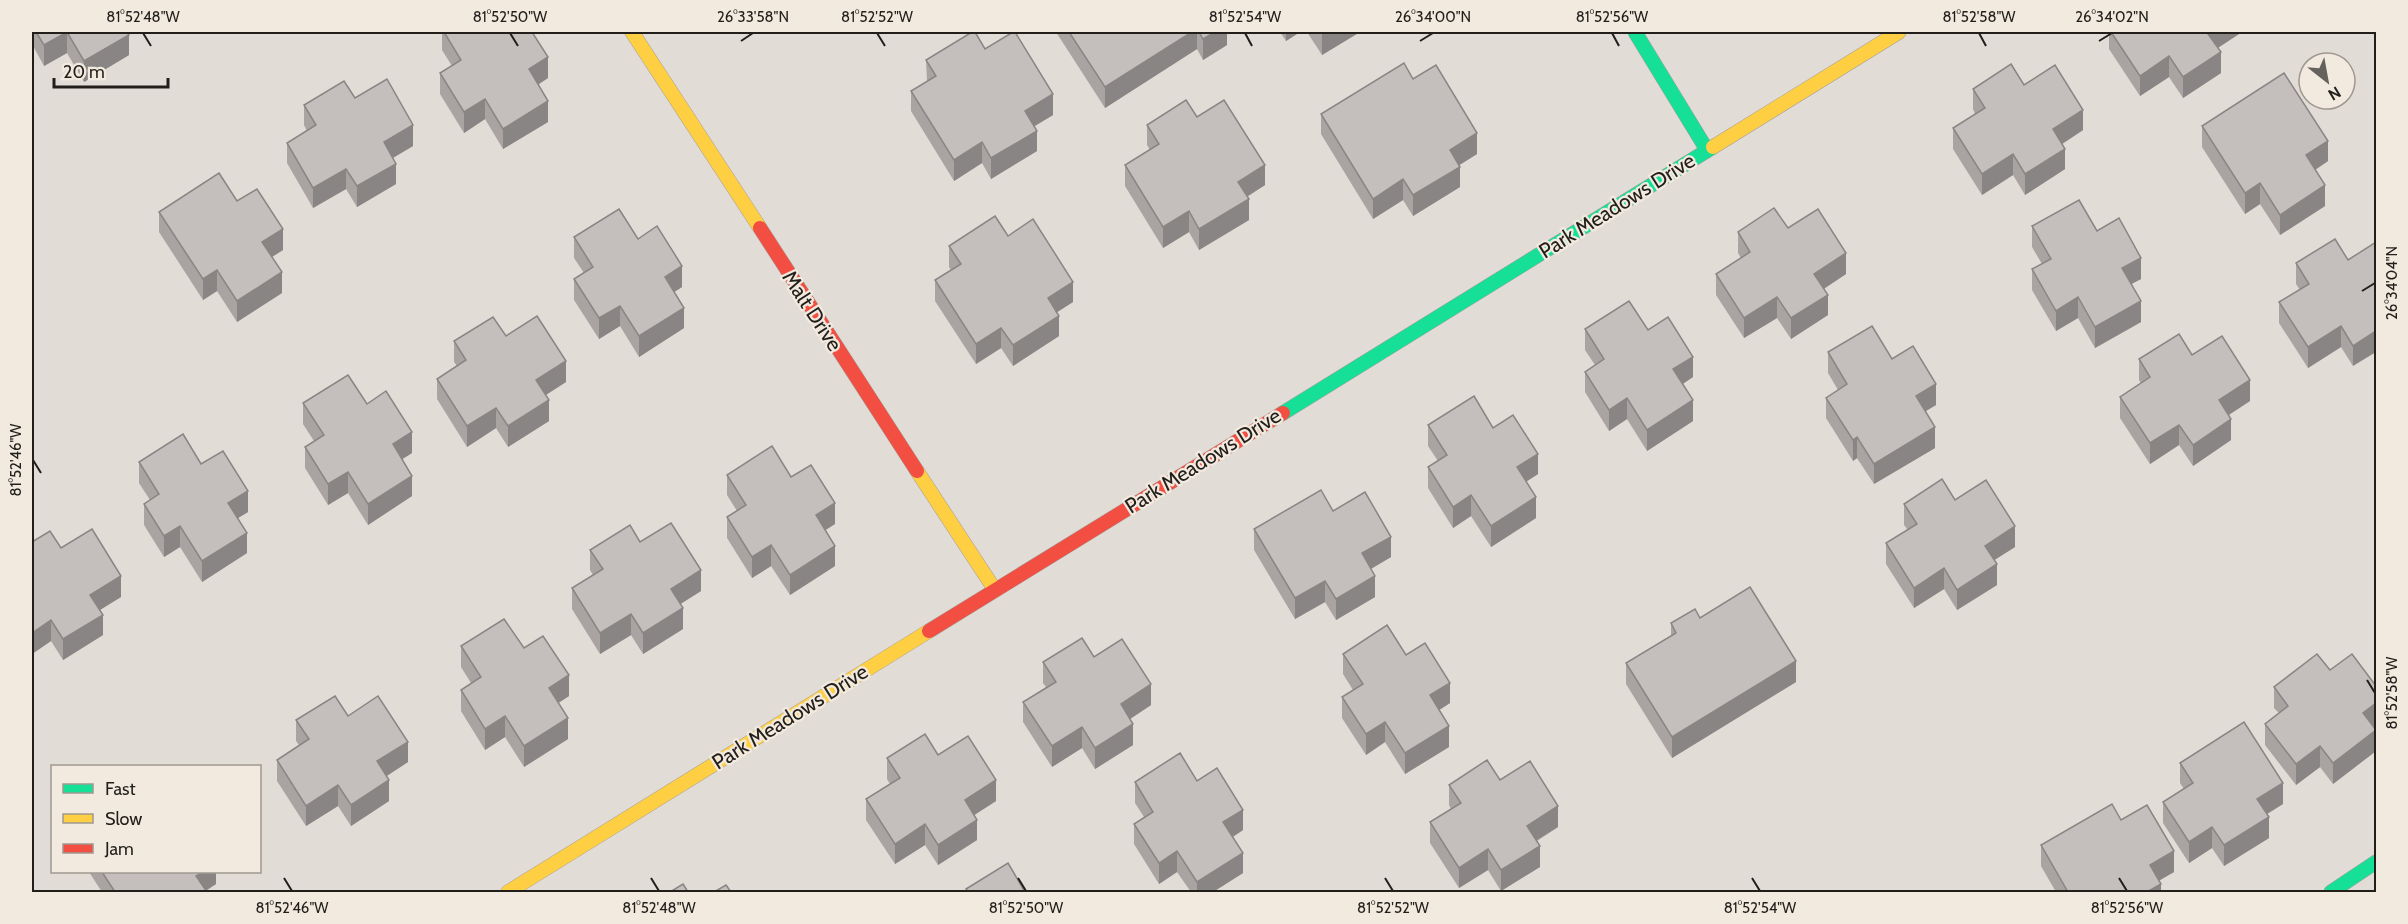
<svg xmlns="http://www.w3.org/2000/svg" width="2408" height="924" font-family="Cabin,sans-serif">
  <rect width="100%" height="100%" fill="#e2dcd7"/>
  <g fill="none" stroke-linecap="round" stroke-linejoin="round">
    <defs>
      <g id="fast">
        <polyline points="1635,32 1707,150"/>
        <polyline points="1283,413 1713,147"/>
        <polyline points="2331,892 2376,862"/>
      </g>
      <g id="slow">
        <polyline points="632,32 760,228"/>
        <polyline points="1713,147 1899,32"/>
        <polyline points="917,471 995,590"/>
        <polyline points="508,892 929,631"/>
      </g>
      <g id="jam">
        <polyline points="760,228 917,471"/>
        <polyline points="929,631 1283,413"/>
      </g>
    </defs>
    <use href="#fast" stroke="#a39f9b" stroke-width="15"/>
    <use href="#slow" stroke="#a39f9b" stroke-width="15"/>
    <use href="#jam" stroke="#a39f9b" stroke-width="15"/>
    <use href="#fast" stroke="#16e098" stroke-width="14"/>
    <use href="#slow" stroke="#ffcf43" stroke-width="14"/>
    <use href="#jam" stroke="#f24e42" stroke-width="14"/>
  </g>
  <g fill="#a9a3a2">
    <polygon points="32,32 127,32 129,55 84,82 67,53 44,66 32,44"/>
    <polygon points="442,32 532,32 548,78 538,85 548,122 503,149 485,119 464,133 440,94 440,73 452,66 442,50"/>
    <polygon points="1056,32 1227,32 1227,45 1203,60 1197,49 1105,108"/>
    <polygon points="1280,32 1300,32 1286,41"/>
    <polygon points="1307,32 1360,32 1322,55"/>
    <polygon points="2109,32 2239,32 2239,34 2218,48 2221,73 2183,98 2169,77 2140,96 2109,49"/>
    <polygon points="985,49 1053,115 1034,126 1037,151 991,179 982,163 954,181 911,111 911,91 927,81 926,60"/>
    <polygon points="1413,79 1477,154 1459,165 1460,187 1413,216 1403,200 1373,219 1321,134 1321,114"/>
    <polygon points="2024,85 2083,130 2062,144 2065,169 2025,195 2013,175 1982,195 1953,149 1953,128 1975,114 1973,109 1973,89"/>
    <polygon points="355,98 413,146 393,158 396,184 357,207 346,189 313,208 287,163 287,143 307,131 304,125 304,105"/>
    <polygon points="1197,117 1265,185 1247,197 1249,220 1199,250 1189,232 1163,248 1125,186 1125,165 1150,150 1147,145 1147,125"/>
    <polygon points="2202,126 2328,161 2315,170 2325,206 2280,235 2260,204 2245,214 2202,147"/>
    <polygon points="237,201 283,250 272,257 282,293 237,322 217,291 203,300 159,232 159,212"/>
    <polygon points="2032,226 2141,279 2131,284 2141,322 2095,348 2078,318 2056,331 2032,290 2032,269 2042,264 2032,247"/>
    <polygon points="1788,228 1846,274 1824,289 1828,315 1791,339 1777,318 1744,338 1716,295 1716,274 1741,258 1738,253 1738,232"/>
    <polygon points="1008,236 1073,302 1057,312 1059,336 1013,366 1001,348 976,364 935,301 935,280 951,270 949,267 949,246"/>
    <polygon points="574,237 638,239 682,287 674,292 684,328 639,357 620,326 599,339 574,300 574,279 584,273 574,258"/>
    <polygon points="2376,242 2353,366 2341,347 2308,368 2279,323 2279,302 2300,290 2296,284 2296,263 2348,260"/>
    <polygon points="1585,329 1648,330 1693,377 1683,384 1693,421 1647,451 1627,419 1609,431 1585,392 1585,372 1595,365 1585,350"/>
    <polygon points="506,336 566,382 546,395 549,421 508,447 496,428 467,447 437,399 437,379 457,366 454,362 454,341"/>
    <polygon points="1828,352 1892,359 1936,405 1925,411 1935,448 1874,484 1857,458 1853,461 1826,418 1826,398 1838,390 1828,373"/>
    <polygon points="2192,355 2250,401 2229,415 2231,440 2193,466 2179,445 2150,464 2120,418 2120,397 2141,383 2139,380 2139,359"/>
    <polygon points="303,403 367,404 412,453 402,459 412,496 368,525 348,493 328,505 305,468 305,447 314,441 303,424"/>
    <polygon points="1428,425 1493,428 1538,474 1526,482 1536,518 1491,547 1471,516 1453,528 1428,488 1428,467 1438,461 1428,446"/>
    <polygon points="139,462 201,464 248,512 238,518 247,553 202,582 180,547 164,557 144,525 144,504 150,500 139,483"/>
    <polygon points="727,475 791,477 835,524 825,530 835,566 790,595 771,566 752,578 727,538 727,517 737,511 727,495"/>
    <polygon points="1955,500 2015,547 1994,560 1997,585 1957,610 1944,589 1914,608 1886,564 1886,543 1908,530 1904,525 1904,504"/>
    <polygon points="1333,511 1391,557 1371,569 1375,597 1336,620 1325,602 1295,619 1254,550 1254,529"/>
    <polygon points="32,542 61,548 121,597 100,610 103,635 63,660 51,641 32,654"/>
    <polygon points="640,542 701,591 680,604 683,629 643,654 631,635 600,654 572,609 572,588 593,575 590,570 590,550"/>
    <polygon points="1700,618 1796,682 1672,758 1626,684 1626,663 1671,636 1671,623"/>
    <polygon points="2376,638 2376,662 2375,660 2375,639"/>
    <polygon points="461,646 524,648 569,696 558,703 568,739 524,767 505,737 485,750 461,711 461,690 471,683 461,667"/>
    <polygon points="1343,654 1406,655 1450,703 1439,710 1449,747 1405,774 1385,742 1366,755 1342,718 1342,697 1353,690 1343,674"/>
    <polygon points="1094,657 1151,705 1130,719 1133,745 1095,769 1082,748 1052,767 1023,722 1023,702 1046,687 1043,683 1043,662"/>
    <polygon points="2330,670 2376,724 2373,726 2376,751 2333,784 2320,767 2296,785 2265,745 2265,724 2279,713 2274,708 2274,687"/>
    <polygon points="348,716 408,762 387,776 389,801 351,826 338,806 306,826 277,781 277,760 299,745 296,741 296,720"/>
    <polygon points="938,755 996,801 974,815 977,840 938,865 925,845 895,864 866,820 866,799 890,784 887,779 887,758"/>
    <polygon points="2180,763 2283,804 2267,814 2269,838 2224,866 2212,848 2189,863 2163,823 2163,802 2184,789 2180,783"/>
    <polygon points="1500,780 1558,827 1537,841 1540,867 1501,891 1488,870 1459,888 1430,843 1430,822 1451,809 1449,805 1449,785"/>
    <polygon points="1197,781 1243,830 1233,837 1243,873 1213,892 1191,892 1177,872 1159,884 1134,844 1134,824 1144,817 1135,803 1135,782"/>
    <polygon points="2121,820 2174,872 2159,880 2161,892 2056,892 2041,866 2041,845"/>
    <polygon points="89,872 216,872 216,884 206,891 207,892 102,892"/>
  </g>
  <g fill="#898584">
    <polygon points="67,32 67,53 44,66 44,45"/>
    <polygon points="1192,32 1197,32 1197,49 1105,108 1105,87"/>
    <polygon points="1215,32 1227,32 1227,45 1203,60 1203,39"/>
    <polygon points="1286,32 1300,32 1286,41"/>
    <polygon points="1326,32 1360,32 1322,55 1322,34"/>
    <polygon points="2212,32 2239,32 2239,34 2208,54 2208,34"/>
    <polygon points="129,35 129,55 84,82 84,61"/>
    <polygon points="2221,52 2221,73 2183,98 2183,77"/>
    <polygon points="2169,56 2169,77 2140,96 2140,76"/>
    <polygon points="548,57 548,78 529,90 529,69"/>
    <polygon points="1053,94 1053,115 1025,132 1025,111"/>
    <polygon points="485,99 485,119 464,133 464,112"/>
    <polygon points="548,101 548,122 503,149 503,129"/>
    <polygon points="2083,110 2083,130 2053,150 2053,129"/>
    <polygon points="413,125 413,146 384,163 384,142"/>
    <polygon points="1037,131 1037,151 991,179 991,158"/>
    <polygon points="1477,133 1477,154 1450,171 1450,150"/>
    <polygon points="2328,141 2328,161 2306,176 2306,155"/>
    <polygon points="982,142 982,163 954,181 954,160"/>
    <polygon points="2065,149 2065,169 2025,195 2025,174"/>
    <polygon points="2013,154 2013,175 1982,195 1982,174"/>
    <polygon points="396,164 396,184 357,207 357,186"/>
    <polygon points="1265,165 1265,185 1238,202 1238,182"/>
    <polygon points="1460,167 1460,187 1413,216 1413,195"/>
    <polygon points="346,169 346,189 313,208 313,188"/>
    <polygon points="1403,179 1403,200 1373,219 1373,199"/>
    <polygon points="2260,183 2260,204 2245,214 2245,193"/>
    <polygon points="2325,185 2325,206 2280,235 2280,215"/>
    <polygon points="1249,199 1249,220 1199,250 1199,229"/>
    <polygon points="1189,211 1189,232 1163,248 1163,227"/>
    <polygon points="283,229 283,250 262,263 262,242"/>
    <polygon points="1846,253 1846,274 1814,295 1814,274"/>
    <polygon points="2141,258 2141,279 2122,289 2122,268"/>
    <polygon points="682,266 682,287 665,298 665,277"/>
    <polygon points="217,270 217,291 203,300 203,279"/>
    <polygon points="282,272 282,293 237,322 237,301"/>
    <polygon points="1073,282 1073,302 1048,318 1048,298"/>
    <polygon points="1828,295 1828,315 1791,339 1791,318"/>
    <polygon points="1777,297 1777,318 1744,338 1744,318"/>
    <polygon points="2078,297 2078,318 2056,331 2056,311"/>
    <polygon points="2141,301 2141,322 2095,348 2095,327"/>
    <polygon points="620,306 620,326 599,339 599,318"/>
    <polygon points="684,308 684,328 639,357 639,336"/>
    <polygon points="1059,316 1059,336 1013,366 1013,345"/>
    <polygon points="2341,326 2341,347 2308,368 2308,347"/>
    <polygon points="1001,328 1001,348 976,364 976,344"/>
    <polygon points="2376,331 2376,352 2353,366 2353,346"/>
    <polygon points="1693,357 1693,377 1673,390 1673,369"/>
    <polygon points="566,361 566,382 536,401 536,380"/>
    <polygon points="2250,380 2250,401 2219,421 2219,400"/>
    <polygon points="1936,384 1936,405 1916,417 1916,396"/>
    <polygon points="1627,398 1627,419 1609,431 1609,410"/>
    <polygon points="549,400 549,421 508,447 508,426"/>
    <polygon points="1693,400 1693,421 1647,451 1647,430"/>
    <polygon points="496,408 496,428 467,447 467,426"/>
    <polygon points="2231,419 2231,440 2193,466 2193,445"/>
    <polygon points="2179,425 2179,445 2150,464 2150,443"/>
    <polygon points="1935,427 1935,448 1874,484 1874,464"/>
    <polygon points="412,432 412,453 393,465 393,444"/>
    <polygon points="1857,437 1857,458 1853,461 1853,440"/>
    <polygon points="1538,454 1538,474 1517,487 1517,467"/>
    <polygon points="348,472 348,493 328,505 328,484"/>
    <polygon points="412,476 412,496 368,525 368,504"/>
    <polygon points="248,491 248,512 228,524 228,503"/>
    <polygon points="1471,495 1471,516 1453,528 1453,507"/>
    <polygon points="1536,497 1536,518 1491,547 1491,526"/>
    <polygon points="835,503 835,524 816,536 816,515"/>
    <polygon points="180,526 180,547 164,557 164,536"/>
    <polygon points="2015,526 2015,547 1985,566 1985,546"/>
    <polygon points="247,533 247,553 202,582 202,561"/>
    <polygon points="1391,537 1391,557 1362,574 1362,553"/>
    <polygon points="771,545 771,566 752,578 752,557"/>
    <polygon points="835,546 835,566 790,595 790,575"/>
    <polygon points="1997,564 1997,585 1957,610 1957,590"/>
    <polygon points="1944,568 1944,589 1914,608 1914,588"/>
    <polygon points="701,570 701,591 671,610 671,589"/>
    <polygon points="121,576 121,597 90,616 90,595"/>
    <polygon points="1375,576 1375,597 1336,620 1336,599"/>
    <polygon points="1325,581 1325,602 1295,619 1295,598"/>
    <polygon points="683,608 683,629 643,654 643,633"/>
    <polygon points="631,614 631,635 600,654 600,633"/>
    <polygon points="103,615 103,635 63,660 63,639"/>
    <polygon points="51,620 51,641 32,654 32,633"/>
    <polygon points="1796,661 1796,682 1672,758 1672,737"/>
    <polygon points="569,675 569,696 549,709 549,688"/>
    <polygon points="1450,683 1450,703 1430,716 1430,695"/>
    <polygon points="1151,684 1151,705 1121,725 1121,704"/>
    <polygon points="2376,703 2376,724 2363,734 2363,713"/>
    <polygon points="505,716 505,737 485,750 485,729"/>
    <polygon points="568,718 568,739 524,767 524,746"/>
    <polygon points="1385,722 1385,742 1366,755 1366,734"/>
    <polygon points="1133,724 1133,745 1095,769 1095,748"/>
    <polygon points="1449,726 1449,747 1405,774 1405,753"/>
    <polygon points="1082,727 1082,748 1052,767 1052,746"/>
    <polygon points="2376,730 2376,751 2333,784 2333,763"/>
    <polygon points="408,742 408,762 377,782 377,761"/>
    <polygon points="2320,746 2320,767 2296,785 2296,764"/>
    <polygon points="389,780 389,801 351,826 351,805"/>
    <polygon points="996,780 996,801 965,821 965,800"/>
    <polygon points="2283,783 2283,804 2257,820 2257,799"/>
    <polygon points="338,785 338,806 306,826 306,806"/>
    <polygon points="1558,806 1558,827 1527,846 1527,826"/>
    <polygon points="1243,810 1243,830 1223,843 1223,822"/>
    <polygon points="2269,817 2269,838 2224,866 2224,845"/>
    <polygon points="977,820 977,840 938,865 938,845"/>
    <polygon points="925,824 925,845 895,864 895,844"/>
    <polygon points="2212,827 2212,848 2189,863 2189,842"/>
    <polygon points="1540,846 1540,867 1501,891 1501,870"/>
    <polygon points="1488,849 1488,870 1459,888 1459,868"/>
    <polygon points="1177,851 1177,872 1159,884 1159,863"/>
    <polygon points="2174,851 2174,872 2150,886 2150,865"/>
    <polygon points="1243,853 1243,873 1213,892 1197,892 1197,882"/>
    <polygon points="203,872 216,872 216,884 203,892 196,876"/>
    <polygon points="2161,884 2161,892 2147,892"/>
  </g>
  <g fill="#c4bebc" stroke="#898584" stroke-width="1.5">
    <polygon points="36,32 127,32 129,35 84,61 67,32 44,45"/>
    <polygon points="444,32 532,32 548,57 529,69 548,101 503,129 485,99 464,112 440,73 461,60"/>
    <polygon points="972,32 975,32 985,49 1013,32 1015,32 1053,94 1025,111 1037,131 991,158 982,142 954,160 911,91 936,76 926,60"/>
    <polygon points="1069,32 1192,32 1105,87"/>
    <polygon points="1199,32 1215,32 1203,39"/>
    <polygon points="2111,32 2212,32 2208,34 2221,52 2183,77 2169,56 2140,76"/>
    <polygon points="1404,63 1413,79 1436,65 1477,133 1450,150 1460,167 1413,195 1403,179 1373,199 1321,114"/>
    <polygon points="2011,64 2024,85 2055,65 2083,110 2053,129 2065,149 2025,174 2013,154 1982,174 1953,128 1985,108 1973,89"/>
    <polygon points="2284,73 2328,141 2306,155 2325,185 2280,215 2260,183 2245,193 2202,126"/>
    <polygon points="387,79 413,125 384,142 396,164 357,186 346,169 313,188 287,143 316,125 304,105 344,81 355,98"/>
    <polygon points="1186,100 1197,117 1224,100 1265,165 1238,182 1249,199 1199,229 1189,211 1163,227 1125,165 1159,144 1147,125"/>
    <polygon points="219,173 237,201 257,189 283,229 262,242 282,272 237,301 217,270 203,279 159,212"/>
    <polygon points="2079,200 2097,231 2119,218 2141,258 2122,268 2141,301 2095,327 2078,297 2056,311 2032,269 2051,259 2032,226"/>
    <polygon points="1774,208 1788,228 1818,209 1846,253 1814,274 1828,295 1791,318 1777,297 1744,318 1716,274 1750,252 1738,232"/>
    <polygon points="619,209 638,239 657,226 682,266 665,277 684,308 639,336 620,306 599,318 574,279 593,267 574,237"/>
    <polygon points="995,216 1008,236 1033,219 1073,282 1048,298 1059,316 1013,345 1001,328 976,344 935,280 961,264 949,246"/>
    <polygon points="2335,239 2348,260 2376,242 2376,331 2353,346 2341,326 2308,347 2279,302 2309,284 2296,263"/>
    <polygon points="1629,301 1648,330 1668,317 1693,357 1673,369 1693,400 1647,430 1627,398 1609,410 1585,372 1604,359 1585,329"/>
    <polygon points="537,316 566,361 536,380 549,400 508,426 496,408 467,426 437,379 466,360 454,341 493,317 506,336"/>
    <polygon points="1872,326 1892,359 1913,346 1936,384 1916,396 1935,427 1874,464 1857,437 1853,440 1826,398 1847,384 1828,352"/>
    <polygon points="2179,334 2192,355 2222,336 2250,380 2219,400 2231,419 2193,445 2179,425 2150,443 2120,397 2150,377 2139,359"/>
    <polygon points="348,375 367,404 386,391 412,432 393,444 412,476 368,504 348,472 328,484 305,447 324,435 303,403"/>
    <polygon points="1474,396 1493,428 1513,415 1538,454 1517,467 1536,497 1491,526 1471,495 1453,507 1428,467 1447,455 1428,425"/>
    <polygon points="183,434 201,464 223,451 248,491 228,503 247,533 202,561 180,526 164,536 144,504 159,494 139,462"/>
    <polygon points="772,446 791,477 811,465 835,503 816,515 835,546 790,575 771,545 752,557 727,517 746,505 727,475"/>
    <polygon points="1942,479 1955,500 1986,480 2015,526 1985,546 1997,564 1957,590 1944,568 1914,588 1886,543 1917,524 1904,504"/>
    <polygon points="1321,490 1333,511 1365,492 1391,537 1362,553 1375,576 1336,599 1325,581 1295,598 1254,529"/>
    <polygon points="671,523 701,570 671,589 683,608 643,633 631,614 600,633 572,588 603,569 590,550 630,525 640,542"/>
    <polygon points="92,529 121,576 90,595 103,615 63,639 51,620 32,633 32,542 50,531 61,548"/>
    <polygon points="1750,587 1796,661 1672,737 1626,663 1676,633 1671,623 1695,609 1700,618"/>
    <polygon points="504,619 524,648 543,636 569,675 549,688 568,718 524,746 505,716 485,729 461,690 481,677 461,646"/>
    <polygon points="1387,625 1406,655 1425,643 1450,683 1430,695 1449,726 1405,753 1385,722 1366,734 1342,697 1363,684 1343,654"/>
    <polygon points="1082,638 1094,657 1122,639 1151,684 1121,704 1133,724 1095,748 1082,727 1052,746 1023,702 1056,682 1043,662"/>
    <polygon points="2317,654 2330,670 2352,654 2376,686 2376,703 2363,713 2376,730 2333,763 2320,746 2296,764 2265,724 2288,706 2274,687"/>
    <polygon points="335,696 348,716 378,696 408,742 377,761 389,780 351,805 338,785 306,806 277,760 309,739 296,720"/>
    <polygon points="2244,722 2283,783 2257,799 2269,817 2224,845 2212,827 2189,842 2163,802 2193,783 2180,763"/>
    <polygon points="925,734 938,755 968,736 996,780 965,800 977,820 938,845 925,824 895,844 866,799 900,778 887,758"/>
    <polygon points="1180,753 1197,781 1217,768 1243,810 1223,822 1243,853 1197,882 1177,851 1159,863 1134,824 1153,812 1135,782"/>
    <polygon points="1487,760 1500,780 1530,761 1558,806 1527,826 1540,846 1501,870 1488,849 1459,868 1430,822 1461,803 1449,785"/>
    <polygon points="2112,804 2121,820 2147,805 2174,851 2150,865 2161,884 2147,892 2068,892 2041,845"/>
    <polygon points="1008,863 1025,892 969,892 966,889"/>
    <polygon points="102,872 203,872 196,876 207,892 115,892"/>
    <polygon points="683,884 688,892 670,892"/>
    <polygon points="726,885 731,892 714,892"/>
  </g>
  <path fill="none" stroke="#221f1b" stroke-width="2" d="M143,33L151,46M510,33L518,46M877,33L885,46M1245,33L1252,46M1612,33L1619,46M1979,33L1986,46M741,41L753,33M1420,41L1433,33M2099,41L2112,33M2362,291L2375,283M33,460L41,473M2367,680L2375,693M284,878L292,891M651,878L659,891M1018,878L1026,891M1385,878L1393,891M1752,878L1760,891M2119,878L2127,891"/>
  <g text-anchor="middle" stroke-width="4.5" stroke-linejoin="round" paint-order="stroke">
    <g font-size="21" fill="#221f1b" stroke="#f3eadf">
      <text transform="translate(1617 206) rotate(-32)" y="7">Park Meadows Drive</text>
      <text transform="translate(812 311) rotate(57)" y="7">Malt Drive</text>
      <text transform="translate(1203 461) rotate(-32)" y="7">Park Meadows Drive</text>
      <text transform="translate(790 717) rotate(-32)" y="7">Park Meadows Drive</text>
    </g>
  </g>
  <rect width="2408" height="924" fill="none" stroke="#f3eadf" stroke-width="66"/>
  <rect x="51" y="765" width="210" height="108" fill="#f3eadf" stroke="#9f9991" stroke-width="1.5"/>
  <rect x="63" y="784" width="30" height="9" fill="#16e098" stroke="#9f9991" stroke-width="1.5"/>
  <text x="105" y="795" font-size="18" fill="#221f1b">Fast</text>
  <rect x="63" y="814" width="30" height="9" fill="#ffcf43" stroke="#9f9991" stroke-width="1.5"/>
  <text x="105" y="825" font-size="18" fill="#221f1b">Slow</text>
  <rect x="63" y="844" width="30" height="9" fill="#f24e42" stroke="#9f9991" stroke-width="1.5"/>
  <text x="105" y="855" font-size="18" fill="#221f1b">Jam</text>
  <g transform="translate(2327 81) rotate(149)"><circle r="28" fill="#f3eadf" stroke="#9f9991" stroke-width="1.5"/>
  <path d="M0-4.5L10 22L0 15L-10 22Z" fill="#65615d"/>
  <text y="-9" font-size="16" font-weight="bold" text-anchor="middle" fill="#221f1b">N</text>
  </g>
  <path d="M54 78v9h114v-9" fill="none" stroke="#221f1b" stroke-width="3"/>
  <text x="63" y="78" font-size="18" fill="#221f1b" stroke="#f3eadf" stroke-width="4.5" paint-order="stroke">20 m</text>
  <rect x="33" y="33" width="2342" height="858" fill="none" stroke="#221f1b" stroke-width="2"/>
  <g font-size="15" text-anchor="middle" fill="#221f1b">
    <text x="143" y="22">81°52'48"W</text>
    <text x="510" y="22">81°52'50"W</text>
    <text x="753" y="22">26°33'58"N</text>
    <text x="877" y="22">81°52'52"W</text>
    <text x="1245" y="22">81°52'54"W</text>
    <text x="1433" y="22">26°34'00"N</text>
    <text x="1612" y="22">81°52'56"W</text>
    <text x="1979" y="22">81°52'58"W</text>
    <text x="2112" y="22">26°34'02"N</text>
    <text transform="translate(2392 283) rotate(-90)" y="5">26°34'04"N</text>
    <text transform="translate(16 460) rotate(-90)" y="5">81°52'46"W</text>
    <text transform="translate(2392 693) rotate(-90)" y="5">81°52'58"W</text>
    <text x="292" y="913">81°52'46"W</text>
    <text x="659" y="913">81°52'48"W</text>
    <text x="1026" y="913">81°52'50"W</text>
    <text x="1393" y="913">81°52'52"W</text>
    <text x="1760" y="913">81°52'54"W</text>
    <text x="2127" y="913">81°52'56"W</text>
  </g>
</svg>
